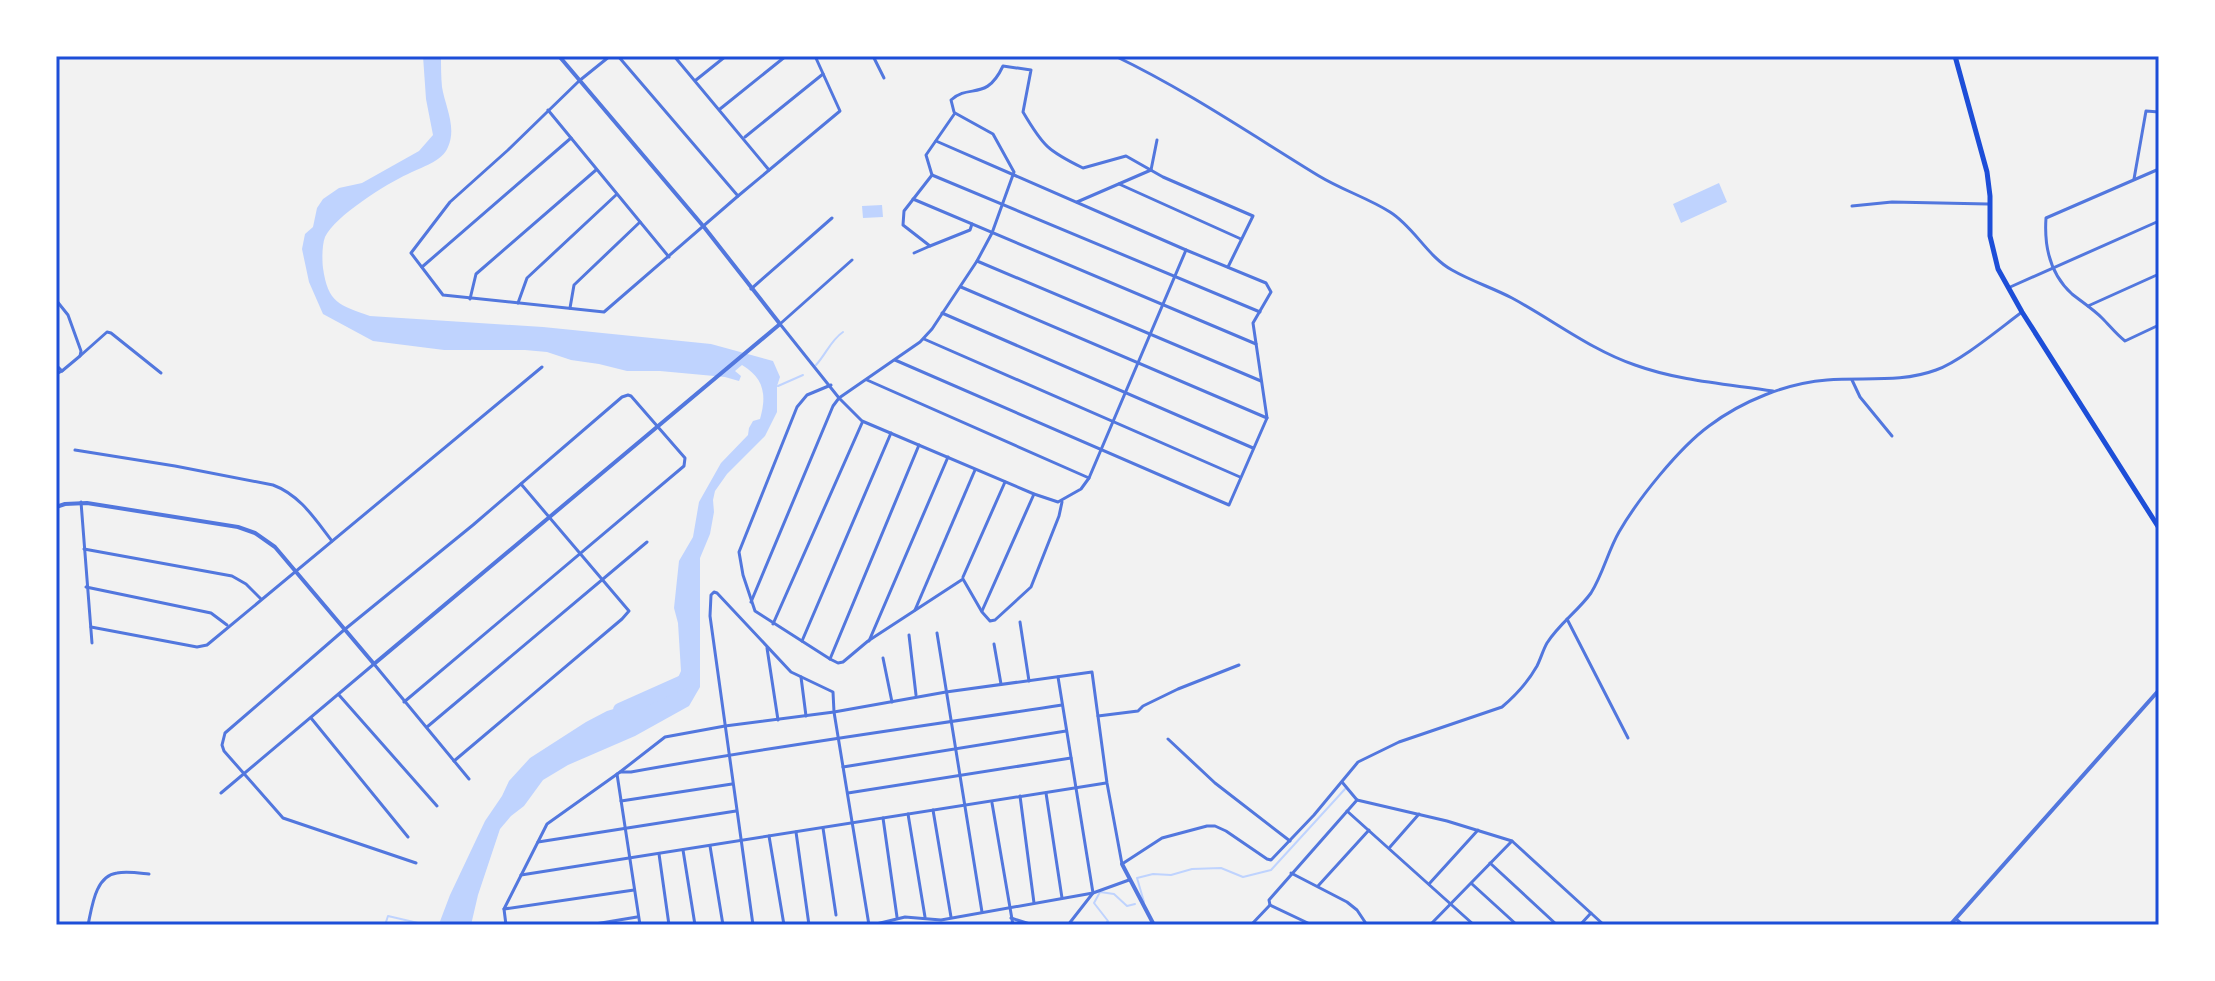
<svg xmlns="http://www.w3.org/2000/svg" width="2215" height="981" font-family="'Fira Sans Condensed',sans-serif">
  <rect width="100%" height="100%" fill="#f2f2f2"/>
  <g fill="#bfd3fe">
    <path d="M423,56H441C441,66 441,77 442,87C445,106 457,127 448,147C442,162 421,167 408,174C386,184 335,216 325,237C322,245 322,259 323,268C328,303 339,305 370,316L543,327L711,344L773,361L780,377L777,386V412L765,436L727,474L715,491L713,500L714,512L710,534L700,558V687L689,706L635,736L568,765L543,780L524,806L511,816L500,829L478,895L471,925L439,924L450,895L485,821L502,796L509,781L530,758L586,722L607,711L663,694L676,682L681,671L678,623L674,608L679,561L693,537L699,502L721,463L748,435L749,428L753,421L760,419C767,395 764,378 742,365L735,371L741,376L739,381L725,377L660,371H627L599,364L571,360L547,352L525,350H444L373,341L323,314L309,282L302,249L305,234L313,227L317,208L323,199L339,188L362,183L419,151L433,135L426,99Z"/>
    <polygon points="1719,183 1727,202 1681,223 1673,204"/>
    <polygon points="882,205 883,217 863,218 862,206"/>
  </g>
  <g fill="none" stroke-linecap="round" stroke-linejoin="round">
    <g stroke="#bfd3fe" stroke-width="2">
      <path d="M816,365C826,354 831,340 843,332"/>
      <polyline points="778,386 803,375"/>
      <polyline points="1144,902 1137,878 1153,874 1171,875 1192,869 1221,868 1243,877 1271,870 1345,789"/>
      <polyline points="1018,922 1026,925"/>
      <polyline points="385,925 388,916 418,923 430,923 438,925"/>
      <polyline points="1104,925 1108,921 1094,903 1100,892 1114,894 1127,906 1135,904"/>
    </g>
    <polyline stroke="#bfd3fe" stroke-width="14" points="620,710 685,681"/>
    <g stroke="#5277de" stroke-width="3">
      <polyline points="610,56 579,81 508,150 450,202 411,253 443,295 604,312 738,196 840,111 815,56"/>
      <polyline points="618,56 738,196"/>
      <polyline points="674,56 769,170"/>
      <polyline points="873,56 884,78"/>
      <path d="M1115,56C1186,90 1252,135 1319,176C1342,190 1368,198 1390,212C1414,227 1427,256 1452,270C1471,281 1493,288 1512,298C1553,320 1591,350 1635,365C1679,381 1727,384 1773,391"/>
      <polyline points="696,80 726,56"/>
      <polyline points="720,109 786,56"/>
      <polyline points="548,110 669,257"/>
      <path d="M954,112L951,100C970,83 986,102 1003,66L1031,70L1023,112C1043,146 1048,151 1083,168L1126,156L1163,177L1253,216L1228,267"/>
      <polyline points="745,137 823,74"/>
      <path d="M2159,169L2046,218C2044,247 2050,274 2072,294C2082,302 2093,309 2102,318C2110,326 2116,334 2125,341L2159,325"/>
      <polyline points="1151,170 1157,140"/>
      <polyline points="932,175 1260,312"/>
      <polyline points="2134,179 2146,111 2159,112"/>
      <polyline points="1119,184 1241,239"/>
      <polyline points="913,199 1256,344"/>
      <polyline points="1077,202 1151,170"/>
      <polyline points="1852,206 1892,202 1988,204"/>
      <polyline points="914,253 930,246"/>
      <polyline points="852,260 780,324 839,398 862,421 1034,494 1058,502 1081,489 1089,478 1186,250"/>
      <polyline points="977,261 1261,381"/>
      <polyline points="422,267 571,138"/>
      <polyline points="961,287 1267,418"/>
      <polyline points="2008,288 2159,221"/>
      <polyline points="751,289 832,218"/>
      <polyline points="470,299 476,274 596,170"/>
      <polyline points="56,300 68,315 81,351 80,356 62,371"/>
      <polyline points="518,303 527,278 616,195"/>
      <polyline points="2088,306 2159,274"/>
      <polyline points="570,308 574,285 640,222"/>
      <polyline points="942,313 1253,448"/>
      <polyline points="924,339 1240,477"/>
      <polyline points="80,356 107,332 111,333 161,373"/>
      <polyline points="895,360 1229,505 1267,418 1253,323 1271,292 1266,283 1186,250 936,141"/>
      <polyline points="56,365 62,371 56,374"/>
      <polyline points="867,380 1089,478"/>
      <polyline points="1852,380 1860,397 1892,436"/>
      <polyline points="831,385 807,395 797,407 739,552 743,575 755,611 830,659 838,663 843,662 868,641 963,579 982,612 990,621 995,620 1031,587 1059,516 1062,502"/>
      <path d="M75,450L175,466L273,485C300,495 315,519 332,541"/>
      <polyline points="81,502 92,643"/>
      <polyline points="84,549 232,576 246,584 261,599"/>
      <polyline points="963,577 1005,482"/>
      <polyline points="86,587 211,613 227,625"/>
      <polyline points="751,602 833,406 839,398 920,342 932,329 977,261 992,233 1014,172 993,134 955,113 926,155 932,175 904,211 903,225 930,246 970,230 972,224"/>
      <polyline points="915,610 975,470"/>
      <polyline points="982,611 1034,494"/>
      <polyline points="1567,619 1628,738"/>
      <polyline points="1020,622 1029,681"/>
      <polyline points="773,624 862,423"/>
      <polyline points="91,627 197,647 207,645 542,367"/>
      <polyline points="937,633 982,912"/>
      <polyline points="909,635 916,695"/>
      <polyline points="802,641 891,433"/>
      <polyline points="869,641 948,457"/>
      <polyline points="994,644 1001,684"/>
      <polyline points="767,648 778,720"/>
      <polyline points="883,658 892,702"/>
      <polyline points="830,659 919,445"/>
      <polyline points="801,677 806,716"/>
      <polyline points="1058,677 1093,893 1068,925"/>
      <polyline points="339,695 437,806"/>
      <polyline points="404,702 684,466 685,458 631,396 628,395 622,397 473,525 344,630 225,733 222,745 224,751 283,818 416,863"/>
      <polyline points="1098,716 1138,711 1143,706 1178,689 1239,665"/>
      <polyline points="311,718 408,837"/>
      <polyline points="427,727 647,542"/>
      <polyline points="1168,739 1215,783 1290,841"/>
      <polyline points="454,761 622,619 629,611 521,484"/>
      <polyline points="843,767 1066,731"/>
      <path d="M620,772H631C774,746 918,727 1062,705"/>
      <polyline points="617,774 640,925"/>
      <polyline points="1342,782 1357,800"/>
      <polyline points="221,793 374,664 469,779"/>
      <polyline points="848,793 1071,758"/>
      <polyline points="1046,793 1062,898"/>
      <polyline points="1020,796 1034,903"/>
      <polyline points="621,801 732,784"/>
      <polyline points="992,803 1013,925"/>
      <polyline points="933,810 951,917"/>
      <polyline points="1347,811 1474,925"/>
      <polyline points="908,814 925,917"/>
      <polyline points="883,818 897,917"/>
      <polyline points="823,828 836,915"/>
      <polyline points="796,832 809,925"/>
      <polyline points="769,836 784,925"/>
      <polyline points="538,842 736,811"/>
      <polyline points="710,846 723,925"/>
      <polyline points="1390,847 1419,814"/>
      <polyline points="683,850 695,925"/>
      <polyline points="659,854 669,925"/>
      <polyline points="1490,863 1557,925"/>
      <polyline points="1291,873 1347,902 1357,910 1367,925"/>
      <polyline points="521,875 1106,783"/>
      <polyline points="1429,884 1478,830"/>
      <polyline points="1472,884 1517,925"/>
      <polyline points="1318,886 1369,830"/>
      <polyline points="1270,905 1312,925"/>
      <polyline points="504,909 634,890"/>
      <polyline points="1011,918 1033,925"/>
      <polyline points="1956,919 1963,925"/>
      <path d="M88,925C92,907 95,876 117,873C127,871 139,873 149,874"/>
      <path d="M506,925L504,909L547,824L620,772L665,737L725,726L834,712L946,692L1092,672L1107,783L1122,864L1162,838L1207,826H1215L1226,831L1267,859L1271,860L1314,815L1358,762L1399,742L1502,707C1516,695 1528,682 1537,666C1541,658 1543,650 1547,643C1559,624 1578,611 1591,593C1603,574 1608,551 1619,532C1638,499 1679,448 1709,426C1742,401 1787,383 1827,380C1864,377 1901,383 1936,370C1961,361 1999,329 2022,312"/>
      <polyline points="589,925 637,917"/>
      <polyline points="753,925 710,616 711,595 714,592 717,593 791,672 833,692 834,712 869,925"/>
      <polyline points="872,925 905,917 941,920 1093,893 1129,880"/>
      <polyline points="1251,925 1270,905 1269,900 1357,800 1447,821 1512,841 1604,925"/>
      <polyline points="1430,925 1512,841"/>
      <polyline points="1580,925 1591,913"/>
    </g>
    <g stroke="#5277de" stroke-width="4">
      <polyline points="56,507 65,504 87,503 238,527 255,533 275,547 374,664 780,324 704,227 559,56"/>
      <polyline points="1122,864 1154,925"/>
      <polyline points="1950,925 2159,690"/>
    </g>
    <polyline stroke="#1d4ed8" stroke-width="5" points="1955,56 1987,172 1990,196 1990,236 1998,269 2022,312 2159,528"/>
  </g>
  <rect width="2215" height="981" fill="none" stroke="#ffffff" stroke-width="116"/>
  <rect x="58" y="58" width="2099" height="865" fill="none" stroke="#1d4ed8" stroke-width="3"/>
</svg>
